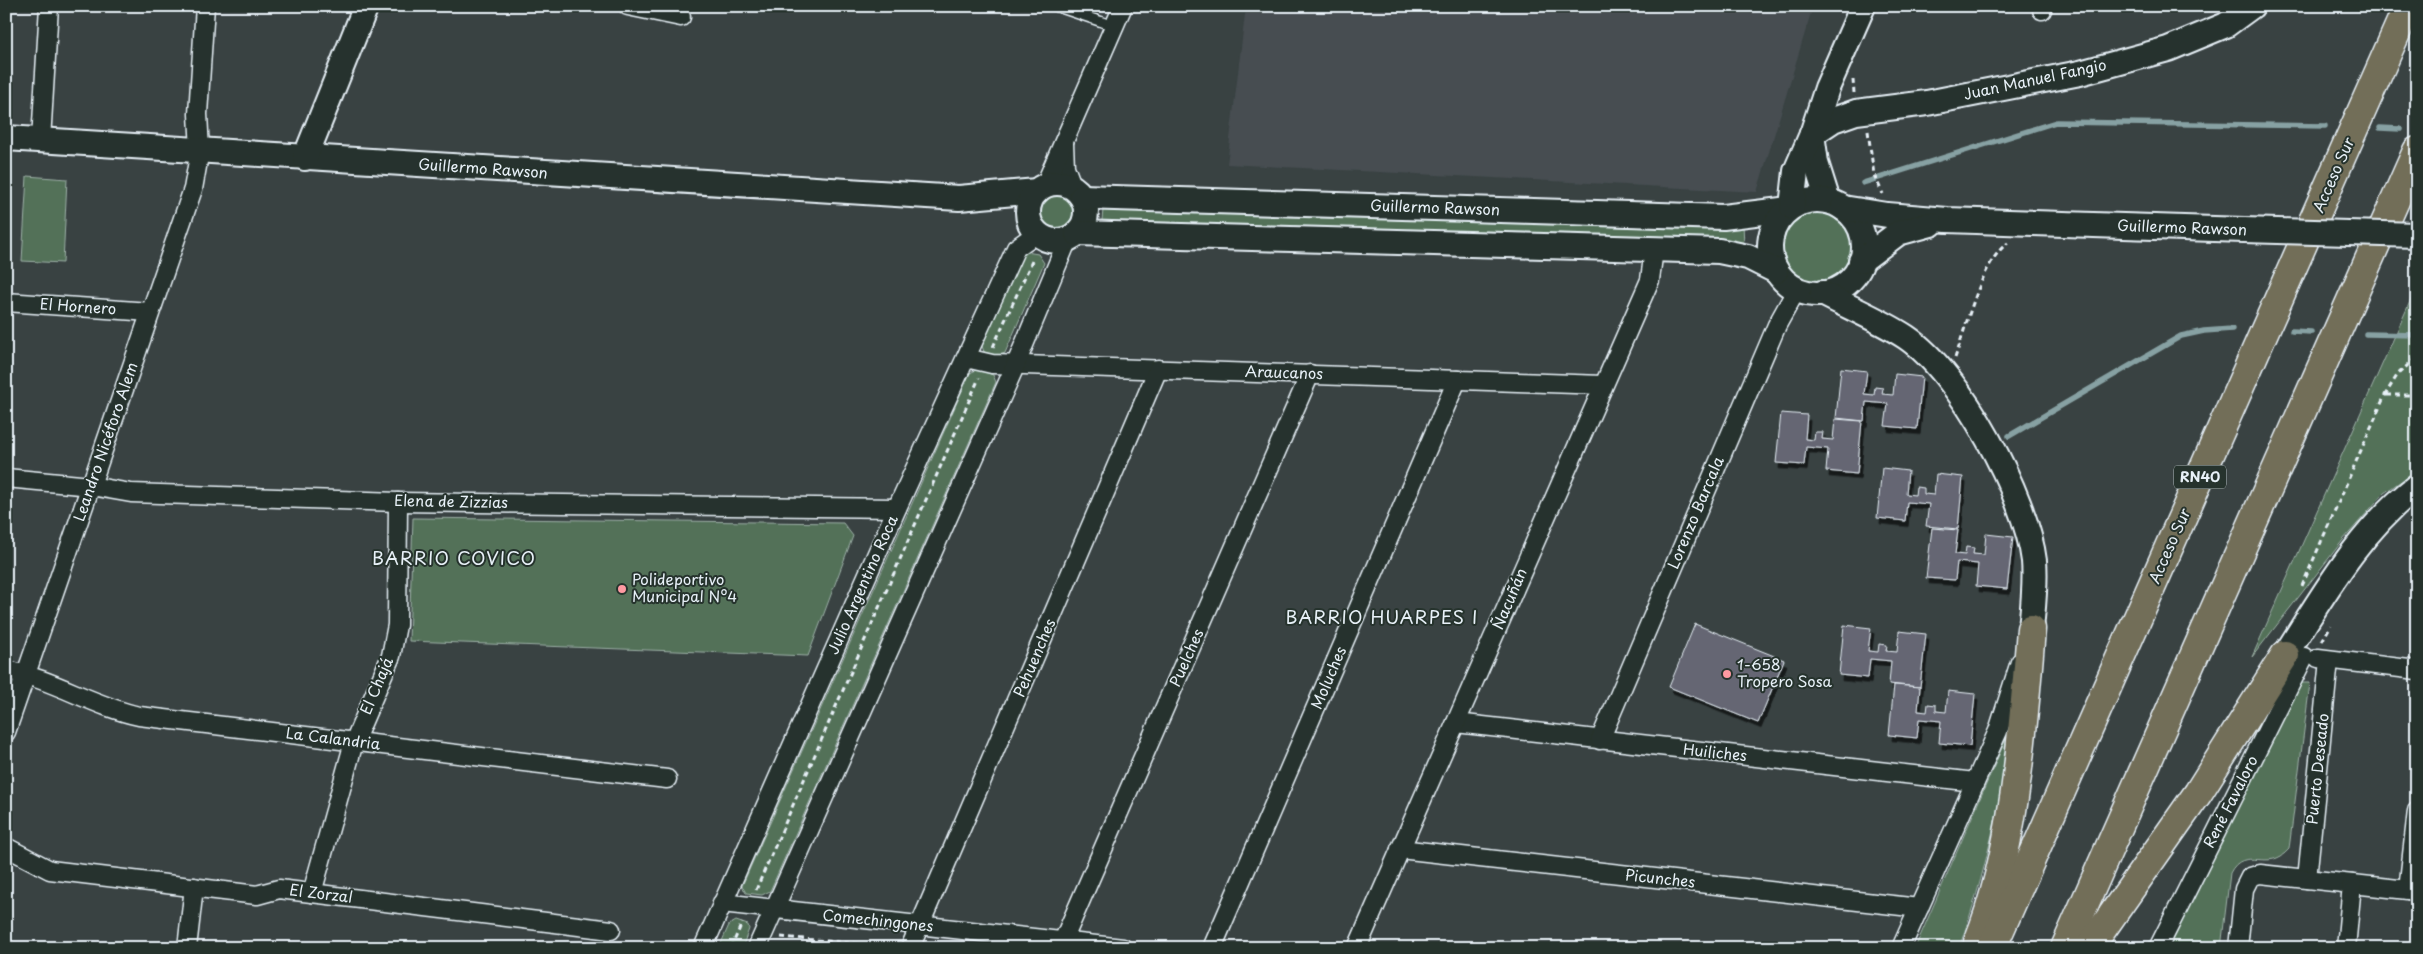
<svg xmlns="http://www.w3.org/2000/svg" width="2423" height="954" font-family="'Playpen Sans',sans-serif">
  <defs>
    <filter id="shadow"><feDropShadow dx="3" dy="5.5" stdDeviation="0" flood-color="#0009"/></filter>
  </defs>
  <rect width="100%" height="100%" fill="#394242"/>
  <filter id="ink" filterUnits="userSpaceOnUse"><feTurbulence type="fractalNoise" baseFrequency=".02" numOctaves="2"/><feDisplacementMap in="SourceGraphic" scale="10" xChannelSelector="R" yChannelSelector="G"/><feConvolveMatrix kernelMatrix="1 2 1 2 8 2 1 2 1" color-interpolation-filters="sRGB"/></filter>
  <g filter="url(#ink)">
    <polygon fill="#464d51" points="1246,6 1813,6 1757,192 1227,164"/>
    <g fill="#537159" stroke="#9eb1a8">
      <polygon points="27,176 67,179 63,263 22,261"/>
      <circle cx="1057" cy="212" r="21"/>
      <polygon points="1105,207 1743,223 1744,246 1105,224 1102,220 1103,210"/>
      <circle cx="1817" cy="246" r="36"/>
      <polygon points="1026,252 1038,254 1044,263 1005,353 998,356 984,352 982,346 1021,256"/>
      <polygon points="2417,286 2417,470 2384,493 2343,540 2252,657"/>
      <polygon points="978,369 993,375 996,382 770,891 762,895 746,893 742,886 970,373"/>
      <polygon points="413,518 843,523 853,536 808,656 409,641"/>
      <path d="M2301,683H2310L2289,849C2268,874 2245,844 2230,873L2221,948H2169L2207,867Z"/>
      <path d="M2012,725C2001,802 1985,875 1959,948H1915Z"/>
      <polygon points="736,921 748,925 749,929 742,948 719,948 729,925"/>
    </g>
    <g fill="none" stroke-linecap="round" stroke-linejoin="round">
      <g stroke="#87a1a3" stroke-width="5.5">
        <polyline points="2380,128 2400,129"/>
        <polyline points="1863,183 2056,122 2325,126"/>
        <polyline points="2292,331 2311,332"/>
        <polyline points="2366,334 2417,335"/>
        <polyline points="2009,436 2181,336 2204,331 2232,329"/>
      </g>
    </g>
    <g fill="#656673" stroke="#e8f1f8" filter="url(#shadow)">
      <polygon points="1841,368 1867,371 1864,394 1874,395 1875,387 1883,388 1882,394 1893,395 1895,374 1922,377 1917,429 1885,426 1888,404 1866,402 1864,421 1836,418"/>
      <polygon points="1781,413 1807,415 1805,439 1814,440 1815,432 1823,432 1822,439 1833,440 1835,419 1862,421 1857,474 1826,471 1828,449 1806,447 1804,465 1776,463"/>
      <polygon points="1882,468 1908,471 1906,494 1915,495 1916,487 1924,488 1924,494 1934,495 1936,474 1963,477 1958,529 1926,526 1929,504 1907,502 1905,521 1877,518"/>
      <polygon points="1932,528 1958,530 1955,554 1965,555 1966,547 1974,548 1973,554 1984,555 1986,534 2013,537 2007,589 1976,586 1978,564 1957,562 1955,580 1926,578"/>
      <polygon points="1695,624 1784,660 1758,723 1669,687"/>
      <polygon points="1844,625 1871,628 1868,651 1878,652 1879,644 1887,645 1886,651 1897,652 1899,631 1926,634 1920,687 1889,684 1891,661 1870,659 1868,678 1839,675"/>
      <polygon points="1894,685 1920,687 1918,711 1927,712 1928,704 1936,705 1936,711 1946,712 1948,691 1975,694 1970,746 1939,743 1941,721 1919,719 1917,738 1889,735"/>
    </g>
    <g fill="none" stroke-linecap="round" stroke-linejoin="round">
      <defs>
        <polyline id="lane" points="1055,6 1114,26"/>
        <g id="street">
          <polyline points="628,6 681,17"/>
          <polyline points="2042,10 2043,6"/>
          <polyline points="41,140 49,6"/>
          <polyline points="1064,143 1065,167 1073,188"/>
          <polyline points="1044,187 1123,6"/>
          <polyline points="6,302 150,312"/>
          <polyline points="966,358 992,364 1603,385"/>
          <polyline points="6,478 91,486 131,493 398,502 897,508"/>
          <polyline points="2318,658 2417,670"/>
          <path d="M6,670C53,679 93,706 139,716L667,779"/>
          <polyline points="1456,723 1975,782"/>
          <polyline points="6,732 193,189 200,150 198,114 205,6"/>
          <polyline points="1600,740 1777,325 1797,289"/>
          <polyline points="6,847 50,870 257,895 279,889 611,930"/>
          <polyline points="1400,849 1919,908"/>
          <polyline points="2307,879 2329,660"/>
          <polyline points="2408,890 2417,811"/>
          <polyline points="312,893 354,742 391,656 397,625 398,502"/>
          <polyline points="722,903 1123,948"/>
          <polyline points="1063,941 1310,374"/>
          <polyline points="187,948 194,887"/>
          <polyline points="703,948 897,508 1016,248 1037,233"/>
          <polyline points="757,948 1016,364 1068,239"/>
          <polyline points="910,948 1158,369"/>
          <polyline points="1212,948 1457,380"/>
          <polyline points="1357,948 1650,280 1654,249"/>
          <polyline points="1901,948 1998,731 2020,662"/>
          <polyline points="2158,948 2304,657"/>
          <polyline points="2238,948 2244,889 2250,877 2260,874 2417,891"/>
          <polyline points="2346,948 2352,884"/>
        </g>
        <g id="secondary">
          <polyline points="1812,134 1833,120 1856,112 1927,103 2080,73 2168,49 2226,25 2252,6"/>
          <polyline points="1812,134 1816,163 1828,201"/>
          <polyline points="6,138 959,198 1037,191"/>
          <polyline points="305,158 366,6"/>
          <circle cx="1057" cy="212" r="29"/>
          <polyline points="1082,197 1723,217 1788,209"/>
          <circle cx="1817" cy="247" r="47"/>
          <polyline points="1792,207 1796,171 1812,134 1827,88 1863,6"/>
          <polyline points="1843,208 1887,215 1947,220 2244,230"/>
          <polyline points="1077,233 1719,251 1748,257 1776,271"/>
          <polyline points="1861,261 1898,233 1931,224"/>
          <path d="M1822,293C1850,308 1880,320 1906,337C1961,374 2026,496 2034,561C2036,584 2033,607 2031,629"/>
          <path d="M2285,655C2324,594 2359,531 2417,486"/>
        </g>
        <g id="highway">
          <path d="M1978,942C2015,850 2023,729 2031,629"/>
          <polyline points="1992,948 2408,6"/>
          <polyline points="2065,948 2417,151"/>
          <polyline points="2089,948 2198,793 2285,655"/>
        </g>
      </defs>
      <use href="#lane" stroke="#e8f1f8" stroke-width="12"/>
      <use href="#street" stroke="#e8f1f8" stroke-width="21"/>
      <use href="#secondary" stroke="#e8f1f8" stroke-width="28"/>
      <use href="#highway" stroke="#e8f1f8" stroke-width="31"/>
      <g stroke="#e8f1f8" stroke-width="3" stroke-dasharray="5 4" stroke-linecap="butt">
        <polyline points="1853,80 1854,93"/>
        <polyline points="1868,131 1874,175 1883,194"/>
        <polyline points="993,347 1032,261"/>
        <path d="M1955,358C1966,327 1982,260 2008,243"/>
        <polyline points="2386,395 2417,395"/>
        <polyline points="2302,586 2385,395 2398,374 2417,357"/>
        <polyline points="2322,641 2331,625"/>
        <polyline points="756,890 979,378"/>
        <polyline points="781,937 894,947"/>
        <polyline points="731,948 742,923"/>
      </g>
      <use href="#lane" stroke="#26332d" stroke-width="9"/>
      <use href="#street" stroke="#26332d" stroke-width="18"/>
      <use href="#secondary" stroke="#26332d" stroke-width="24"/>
      <use href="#highway" stroke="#726e59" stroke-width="28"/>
      <defs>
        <polyline id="secondary-bridge" points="2244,230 2417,235"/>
      </defs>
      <use href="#secondary-bridge" stroke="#e8f1f8" stroke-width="28" stroke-linecap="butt"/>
      <use href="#secondary-bridge" stroke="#26332d" stroke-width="24"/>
    </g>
  </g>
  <g fill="#ff9aa2" stroke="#26332d" stroke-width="2">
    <circle cx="622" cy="589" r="5"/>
    <circle cx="1727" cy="674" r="5"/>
  </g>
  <g text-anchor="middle" stroke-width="4" stroke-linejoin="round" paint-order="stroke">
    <rect fill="#26332d" stroke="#aeb8bb" stroke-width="1" x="2174" y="465.5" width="52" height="23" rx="4"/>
    <g font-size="14" font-weight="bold" fill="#e8f1f8">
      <text x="2200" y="482">RN40</text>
    </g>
    <g font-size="15" fill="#e8f1f8" stroke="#26332d">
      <text transform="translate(2035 80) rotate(-12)" y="5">Juan Manuel Fangio</text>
      <text transform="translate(483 169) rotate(4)" y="5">Guillermo Rawson</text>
      <text transform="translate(2334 175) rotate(-66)" y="5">Acceso Sur</text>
      <text transform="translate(1435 208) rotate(2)" y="5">Guillermo Rawson</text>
      <text transform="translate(2182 228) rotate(2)" y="5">Guillermo Rawson</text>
      <text transform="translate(78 307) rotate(4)" y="5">El Hornero</text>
      <text transform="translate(1284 373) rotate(2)" y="5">Araucanos</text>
      <text transform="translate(106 442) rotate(-71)" y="5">Leandro Nicéforo Alem</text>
      <text transform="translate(451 502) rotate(1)" y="5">Elena de Zizzias</text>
      <text transform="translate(1696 513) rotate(-67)" y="5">Lorenzo Barcala</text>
      <text transform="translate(2170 546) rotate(-66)" y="5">Acceso Sur</text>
      <text transform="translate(863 585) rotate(-66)" y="5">Julio Argentino Roca</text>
      <text transform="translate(1510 599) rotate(-67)" y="5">Ñacuñán</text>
      <text transform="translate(1035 658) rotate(-67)" y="5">Pehuenches</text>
      <text transform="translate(1187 658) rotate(-66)" y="5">Puelches</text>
      <text transform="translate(1329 678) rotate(-67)" y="5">Moluches</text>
      <text transform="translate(377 686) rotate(-67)" y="5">El Chajá</text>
      <text transform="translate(333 739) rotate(7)" y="5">La Calandria</text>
      <text transform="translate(1715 753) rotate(6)" y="5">Huiliches</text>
      <text transform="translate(2318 769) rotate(-84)" y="5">Puerto Deseado</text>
      <text transform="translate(2231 802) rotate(-63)" y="5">René Favaloro</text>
      <text transform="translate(1660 879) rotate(6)" y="5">Picunches</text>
      <text transform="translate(321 894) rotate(7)" y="5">El Zorzal</text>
      <text transform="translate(878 921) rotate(6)" y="5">Comechingones</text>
    </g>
    <g font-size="15" fill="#e8f1f8" stroke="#26332d" text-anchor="start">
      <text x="632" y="585">Polideportivo<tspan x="632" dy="17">Municipal Nº4</tspan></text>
      <text x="1737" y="670">1-658<tspan x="1737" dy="17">Tropero Sosa</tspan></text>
    </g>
    <g font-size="18" letter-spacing="1" fill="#e8f1f8" stroke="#26332d">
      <text x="454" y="565">BARRIO COVICO</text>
      <text x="1382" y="624">BARRIO HUARPES I</text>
    </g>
  </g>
  <rect width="2423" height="954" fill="none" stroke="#26332d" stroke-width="25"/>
  <rect x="12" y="12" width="2398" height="929" fill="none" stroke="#e8f1f8" stroke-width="2" filter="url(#ink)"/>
</svg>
